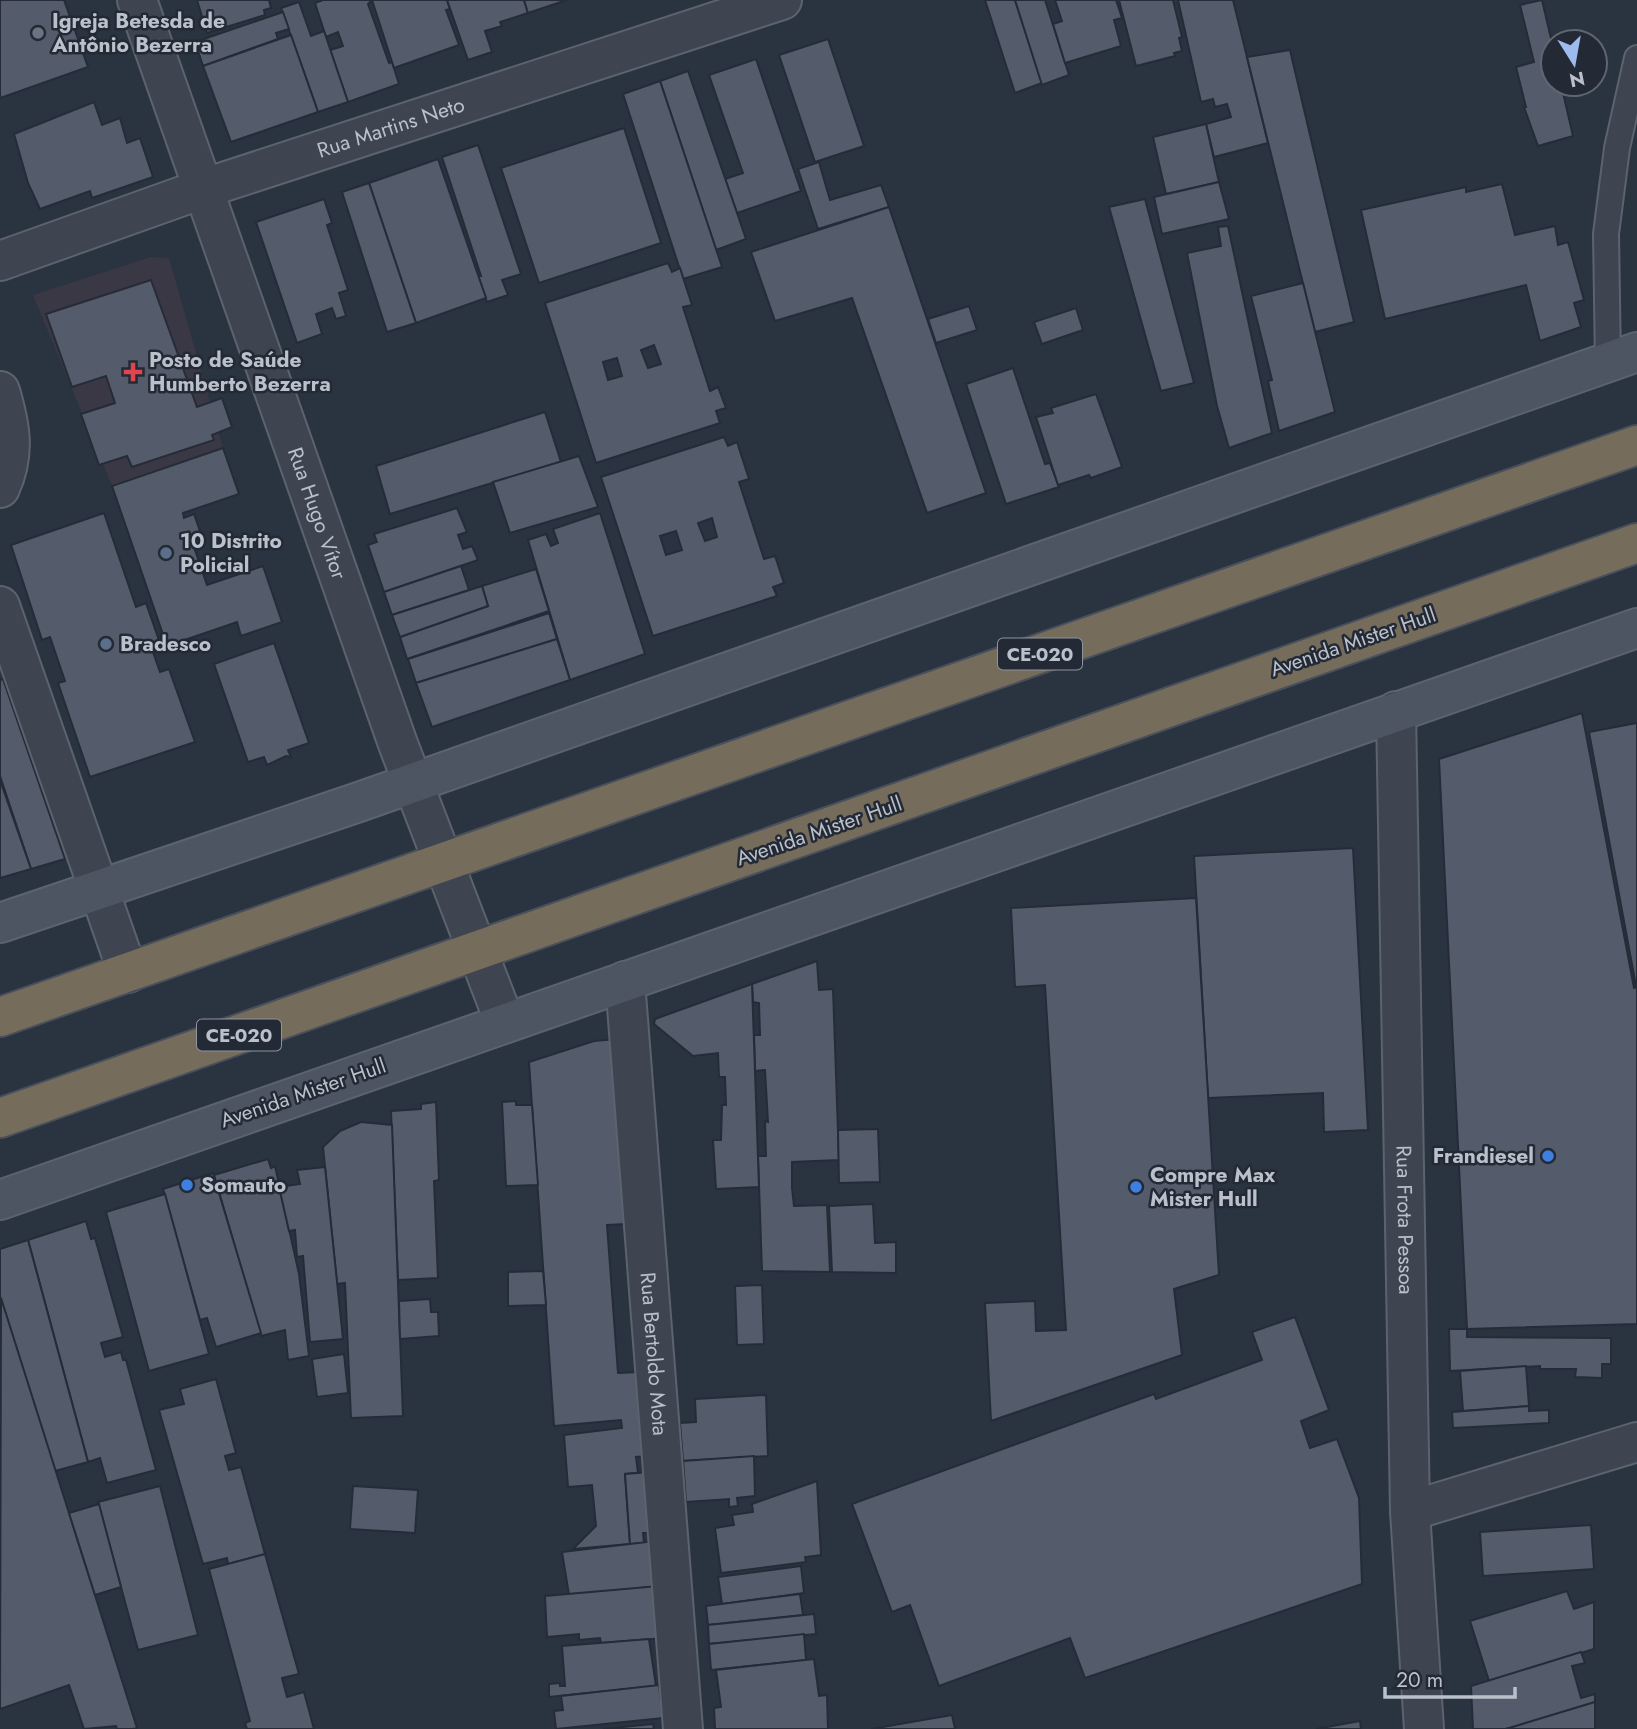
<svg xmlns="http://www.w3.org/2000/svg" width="1637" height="1729" font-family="Jost,sans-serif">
  <rect width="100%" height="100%" fill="#2a3340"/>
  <polygon fill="#3a3845" points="151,257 169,258 223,448 112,486 33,295"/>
  <g fill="#545c6b" stroke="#252c38" stroke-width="2" fill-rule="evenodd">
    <polygon points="0,0 64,0 88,67 0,98"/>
    <polygon points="197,0 269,0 271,8 264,10 265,15 207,33"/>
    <polygon points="323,0 372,0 368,4 389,63 392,62 399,84 348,102 330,50 343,46 338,32 326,37 315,3"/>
    <polygon points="372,0 447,0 450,9 446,10 459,45 394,68"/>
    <polygon points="447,0 524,0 528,13 500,22 502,26 485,31 492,52 468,60"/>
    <polygon points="524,0 567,0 528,13"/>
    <polygon points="985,0 1015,0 1042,83 1015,93"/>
    <polygon points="1015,0 1045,0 1069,75 1042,85"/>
    <polygon points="1055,0 1116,0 1122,18 1114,20 1121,46 1065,63 1053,24 1062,21"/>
    <polygon points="1119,0 1173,0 1182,37 1179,38 1182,51 1174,53 1175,56 1136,66"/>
    <polygon points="1178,0 1233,0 1268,143 1214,157 1206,124 1231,117 1227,104 1215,107 1213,99 1201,102"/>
    <polygon points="1542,0 1553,47 1553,84 1561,84 1573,136 1538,146 1524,107 1526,107 1516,67 1534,62 1520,5"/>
    <polygon points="299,2 311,36 324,31 348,102 318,112 281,8"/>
    <polygon points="283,12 289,29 276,33 278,39 203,66 195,42"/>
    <polygon points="291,35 318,112 231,142 203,66"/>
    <polygon points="828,39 864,146 815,162 779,55"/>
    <polygon points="1290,50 1354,322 1315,332 1247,57"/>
    <polygon points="756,59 801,191 737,213 725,179 743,173 709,75"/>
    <polygon points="688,71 746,239 716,250 660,81"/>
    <polygon points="660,81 722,267 683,279 623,94"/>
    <polygon points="94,102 102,125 120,118 127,143 140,138 153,177 92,198 90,191 40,209 28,183 14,134"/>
    <polygon points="1206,124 1219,182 1166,194 1153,137"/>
    <polygon points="624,128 661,243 539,283 501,168"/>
    <polygon points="478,145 521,274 502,280 508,295 487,302 478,276 481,276 442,157"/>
    <polygon points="438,159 486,298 416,323 369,183"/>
    <polygon points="819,162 830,200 881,185 889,207 818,229 798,169"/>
    <polygon points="1219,182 1229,219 1162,234 1154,197"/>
    <polygon points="369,183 416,323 387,332 342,192"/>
    <polygon points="1502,184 1515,235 1555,226 1558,245 1568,242 1584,300 1574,303 1581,327 1540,341 1526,285 1385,319 1361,210 1466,187 1466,192"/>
    <polygon points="324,199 332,223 327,225 348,290 339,293 346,316 336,319 332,308 316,314 322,334 297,343 256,222"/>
    <polygon points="1145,199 1194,383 1161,391 1109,207"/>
    <polygon points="889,207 986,493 927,513 852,298 775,321 751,252"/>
    <polygon points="1228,226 1272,433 1229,448 1217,406 1187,253 1221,246 1218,227"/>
    <path d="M668,263L672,272L680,268L692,305L683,307L710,391L718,387L726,408L716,411L720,423L596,463L545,303ZM654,345L661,364L648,368L641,350ZM617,358L622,376L608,380L603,362Z"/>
    <polygon points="151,280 197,407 222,398 232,427 212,435 214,440 132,467 127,456 99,465 81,414 115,403 106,376 72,387 46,314"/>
    <polygon points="1303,283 1335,412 1279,431 1268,381 1272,380 1251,296"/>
    <polygon points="969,306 977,330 936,343 928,319"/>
    <polygon points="1076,308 1083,330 1042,344 1034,322"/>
    <polygon points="1013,368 1045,464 1050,463 1059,487 1006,504 966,384"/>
    <polygon points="1096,394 1122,467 1091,478 1089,475 1058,485 1036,417 1053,413 1051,408"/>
    <polygon points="545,412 561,462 390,514 376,466"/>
    <path d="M724,437L728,446L737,442L749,479L739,482L764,559L775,556L784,583L773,587L777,596L653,636L601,477ZM712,518L717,537L705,541L698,523ZM676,531L682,550L666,555L660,536Z"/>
    <polygon points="223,448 239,494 183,513 184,518 194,514 202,537 192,541 207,585 263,566 282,622 241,636 237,622 167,646 112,486"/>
    <polygon points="579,456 598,507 510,533 493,482"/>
    <polygon points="457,508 467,532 458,535 463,549 472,546 478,560 384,592 368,545 377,542 374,534"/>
    <polygon points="104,513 136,607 146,603 162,649 153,652 160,672 169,669 195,742 90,777 58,683 65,681 50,637 42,640 11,545"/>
    <polygon points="600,513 645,654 570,680 528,540 546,534 551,546 558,543 553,529"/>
    <polygon points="461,566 469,590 392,615 384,592"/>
    <polygon points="536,569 549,611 407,659 400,637 488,606 482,586"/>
    <polygon points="482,586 488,606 400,637 392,615"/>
    <polygon points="549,613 557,639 416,683 408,659"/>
    <polygon points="557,639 570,680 432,727 416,683"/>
    <polygon points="274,643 309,743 288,750 291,757 286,756 267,765 264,757 248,762 214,664"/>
    <polygon points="3,679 65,859 31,869 0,776 0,680"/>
    <polygon points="1582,713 1634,988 1637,987 1637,1324 1467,1329 1439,759"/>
    <polygon points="1637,723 1637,986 1636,986 1589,732"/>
    <polygon points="0,780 31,869 0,878"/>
    <polygon points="1353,848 1368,1130 1324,1132 1323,1093 1208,1098 1194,856"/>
    <polygon points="1196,898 1219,1275 1174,1289 1182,1355 991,1421 985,1303 1035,1301 1036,1331 1066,1330 1045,985 1015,987 1011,908"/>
    <polygon points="817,961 819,990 833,989 839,1160 792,1162 792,1188 794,1206 827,1205 830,1272 762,1271 758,1156 766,1156 765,1121 768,1122 765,1070 755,1071 754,1035 760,1035 759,1003 753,1002 752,984"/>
    <polygon points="752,984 759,1187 716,1189 713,1140 721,1140 722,1105 726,1105 725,1077 719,1077 718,1053 693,1056 654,1024 655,1019"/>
    <polygon points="616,1039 627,1224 607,1225 618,1373 641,1372 648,1456 636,1457 638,1473 625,1474 630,1544 573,1549 596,1526 592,1485 568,1487 564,1435 622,1428 621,1420 554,1426 529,1062 594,1041"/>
    <polygon points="516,1101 516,1105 532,1105 538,1185 506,1186 502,1102"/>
    <polygon points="436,1102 439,1180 434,1181 438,1278 398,1280 391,1111 421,1109 421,1104"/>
    <polygon points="361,1122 392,1125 403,1416 351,1418 345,1283 337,1284 323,1147 340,1131"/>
    <polygon points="878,1129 880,1182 839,1183 838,1130"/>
    <polygon points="268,1159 271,1168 275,1166 299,1274 309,1356 288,1360 285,1330 261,1336 214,1175"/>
    <polygon points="325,1167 343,1339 310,1342 303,1256 297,1257 295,1230 289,1231 279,1187 300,1184 297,1170"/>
    <polygon points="213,1173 261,1333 216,1347 207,1318 200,1320 163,1189"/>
    <polygon points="165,1194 209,1354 149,1371 106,1212"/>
    <polygon points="873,1204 875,1243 896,1242 896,1273 832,1272 829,1206"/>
    <polygon points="86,1221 91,1239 95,1238 123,1337 101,1343 105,1357 121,1352 123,1360 126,1360 156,1470 107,1483 100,1458 88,1462 28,1240"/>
    <polygon points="28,1240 88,1462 55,1471 0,1296 0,1249"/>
    <polygon points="543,1271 546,1305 508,1306 508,1272"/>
    <polygon points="762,1285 764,1344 737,1345 735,1286"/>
    <polygon points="1,1298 137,1728 133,1729 117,1729 116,1726 84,1729 69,1685 0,1709"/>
    <polygon points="430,1299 431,1312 438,1312 439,1336 400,1339 399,1301"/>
    <polygon points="1295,1317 1329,1410 1301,1421 1310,1448 1337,1439 1359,1498 1362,1584 1085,1678 1070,1638 939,1686 910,1605 892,1612 852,1504 1154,1394 1156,1399 1262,1360 1252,1332"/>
    <polygon points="1449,1329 1467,1329 1467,1337 1611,1338 1611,1364 1602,1364 1602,1378 1575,1377 1576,1369 1540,1369 1540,1366 1450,1371"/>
    <polygon points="344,1354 348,1393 317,1397 312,1359"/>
    <polygon points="1526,1366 1529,1406 1463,1411 1460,1371"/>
    <polygon points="216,1379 236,1453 225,1456 229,1470 241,1467 265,1554 228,1564 227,1558 203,1564 159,1410 184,1404 180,1389"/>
    <polygon points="766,1395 768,1456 683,1461 680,1423 696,1422 695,1399"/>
    <polygon points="1529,1406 1529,1411 1549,1410 1549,1423 1453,1428 1452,1412"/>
    <polygon points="754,1456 755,1496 737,1498 738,1506 729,1507 729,1499 686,1502 683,1461"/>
    <polygon points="649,1472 655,1533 643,1533 644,1543 630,1544 625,1474"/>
    <polygon points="817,1481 821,1555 805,1557 806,1562 721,1573 715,1528 734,1525 732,1515 753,1512 752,1504"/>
    <polygon points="160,1486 198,1635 138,1650 98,1502"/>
    <polygon points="353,1486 418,1490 415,1533 350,1529"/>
    <polygon points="99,1504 121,1587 95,1595 69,1513"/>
    <polygon points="1591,1525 1594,1569 1483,1576 1480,1532"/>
    <polygon points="655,1541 659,1586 569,1595 562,1552"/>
    <polygon points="265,1554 299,1674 282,1678 287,1697 304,1692 314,1729 247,1729 245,1723 250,1721 209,1569"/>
    <polygon points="801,1566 804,1593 722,1604 718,1577"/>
    <polygon points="659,1586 664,1638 601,1643 600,1638 579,1640 579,1634 547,1637 545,1596"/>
    <polygon points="1567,1591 1574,1609 1594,1602 1594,1649 1489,1681 1470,1621"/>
    <polygon points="800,1594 803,1615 708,1625 706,1606"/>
    <polygon points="814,1614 816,1634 709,1644 708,1625"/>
    <polygon points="804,1634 806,1660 711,1670 709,1644"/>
    <polygon points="649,1639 656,1686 549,1697 549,1684 560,1683 560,1686 565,1686 562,1646"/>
    <polygon points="1581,1652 1585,1663 1572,1666 1581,1698 1595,1694 1595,1702 1506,1729 1473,1729 1471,1686"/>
    <polygon points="814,1659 819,1696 827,1695 828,1729 715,1729 714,1708 721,1707 716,1670"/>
    <polygon points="659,1685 663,1718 556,1729 554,1711 563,1710 561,1696"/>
    <polygon points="1595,1702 1595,1729 1506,1729"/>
    <polygon points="952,1715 955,1729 871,1729"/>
    <polygon points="1360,1721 1361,1729 1316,1729"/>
    <polygon points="653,1724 654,1729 603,1729"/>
  </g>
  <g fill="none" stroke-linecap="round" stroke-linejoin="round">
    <defs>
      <polyline id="lane" points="1608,363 1606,234 1617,148 1637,58"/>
      <g id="street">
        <path id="s1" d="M137,0L398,744L505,1023"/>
        <path id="s2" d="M0,261L202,189L782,0"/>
        <path d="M0,391C10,425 16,453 0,488"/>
        <polyline points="0,606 128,973"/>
        <path id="s3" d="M1396,711L1410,1511L1424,1729"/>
        <path id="s4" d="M625,981L683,1729"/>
        <polyline points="1410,1511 1637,1442"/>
      </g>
      <g id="secondary">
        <polyline points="0,923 356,803 1637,352"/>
        <polyline points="0,1200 1637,628"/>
      </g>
      <g id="highway">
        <polyline points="0,1017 1637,445"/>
        <polyline points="0,1118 1637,543"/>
      </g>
    </defs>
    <use href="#lane" stroke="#5c636e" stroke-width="28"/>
    <use href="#street" stroke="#5c636e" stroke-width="42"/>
    <use href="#secondary" stroke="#5c636e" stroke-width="42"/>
    <use href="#highway" stroke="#49505b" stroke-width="42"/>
    <use href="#lane" stroke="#3e4550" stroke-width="24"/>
    <use href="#street" stroke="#3e4550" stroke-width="38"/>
    <use href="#secondary" stroke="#4d5563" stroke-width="38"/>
    <use href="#highway" stroke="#756c5c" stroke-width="38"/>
  </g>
  <circle fill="#6b7280" stroke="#232a36" stroke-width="2.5" cx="38" cy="33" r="7"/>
  <path fill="#e0444e" stroke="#232a36" stroke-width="2.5" d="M129.5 361.5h7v7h7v7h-7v7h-7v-7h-7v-7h7z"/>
  <g fill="#5c6f8a" stroke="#232a36" stroke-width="2.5">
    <circle cx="166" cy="553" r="7"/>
    <circle cx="106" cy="644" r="7"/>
  </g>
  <g fill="#3f7fe0" stroke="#232a36" stroke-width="2.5">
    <circle cx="1548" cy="1156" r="7"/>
    <circle cx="187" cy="1185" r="7"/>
    <circle cx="1136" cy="1187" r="7"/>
  </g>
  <g text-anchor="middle" stroke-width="5" stroke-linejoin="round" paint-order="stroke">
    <g fill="#232a36" stroke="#8d949e" stroke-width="2">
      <rect x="998" y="638.5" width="84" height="31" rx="5"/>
      <rect x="197" y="1019.5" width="84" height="31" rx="5"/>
    </g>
    <g font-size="19" font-weight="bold" fill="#bbc1ca">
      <text x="1040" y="661">CE-020</text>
      <text x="239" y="1042">CE-020</text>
    </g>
    <g font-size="21" font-weight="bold" fill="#bbc1ca" stroke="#232a36" text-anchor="start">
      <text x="52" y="28">Igreja Betesda de<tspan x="52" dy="24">Antônio Bezerra</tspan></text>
      <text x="149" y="367">Posto de Saúde<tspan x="149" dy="24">Humberto Bezerra</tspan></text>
      <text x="180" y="548">10 Distrito<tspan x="180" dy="24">Policial</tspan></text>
      <text x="120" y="651">Bradesco</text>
      <text x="1534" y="1163" text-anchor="end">Frandiesel</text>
      <text x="1150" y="1182">Compre Max<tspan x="1150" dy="24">Mister Hull</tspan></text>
      <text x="201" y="1192">Somauto</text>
    </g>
    <g font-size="21" fill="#bbc1ca" stroke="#232a36">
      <text dy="7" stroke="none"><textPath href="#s2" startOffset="413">Rua Martins Neto</textPath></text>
      <text dy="7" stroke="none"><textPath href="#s1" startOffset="544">Rua Hugo Vítor</textPath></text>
      <text transform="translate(1353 642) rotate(-19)" y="7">Avenida Mister Hull</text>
      <text transform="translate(819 831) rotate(-19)" y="7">Avenida Mister Hull</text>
      <text transform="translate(303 1093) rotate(-19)" y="7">Avenida Mister Hull</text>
      <text dy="7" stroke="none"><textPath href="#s3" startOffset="509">Rua Frota Pessoa</textPath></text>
      <text dy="7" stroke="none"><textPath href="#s4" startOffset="374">Rua Bertoldo Mota</textPath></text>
    </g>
  </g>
  <g transform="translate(1574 63) rotate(169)"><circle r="33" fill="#232a36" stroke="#606671" stroke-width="2"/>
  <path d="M0-5L12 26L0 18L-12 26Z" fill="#9dbbed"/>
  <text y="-10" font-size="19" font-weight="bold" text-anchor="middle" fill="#bbc1ca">N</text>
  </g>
  <path d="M1385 1687v10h130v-10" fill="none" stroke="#bbc1ca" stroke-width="3.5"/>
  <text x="1396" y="1687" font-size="21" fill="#bbc1ca" stroke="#232a36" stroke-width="5" paint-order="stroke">20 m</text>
</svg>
